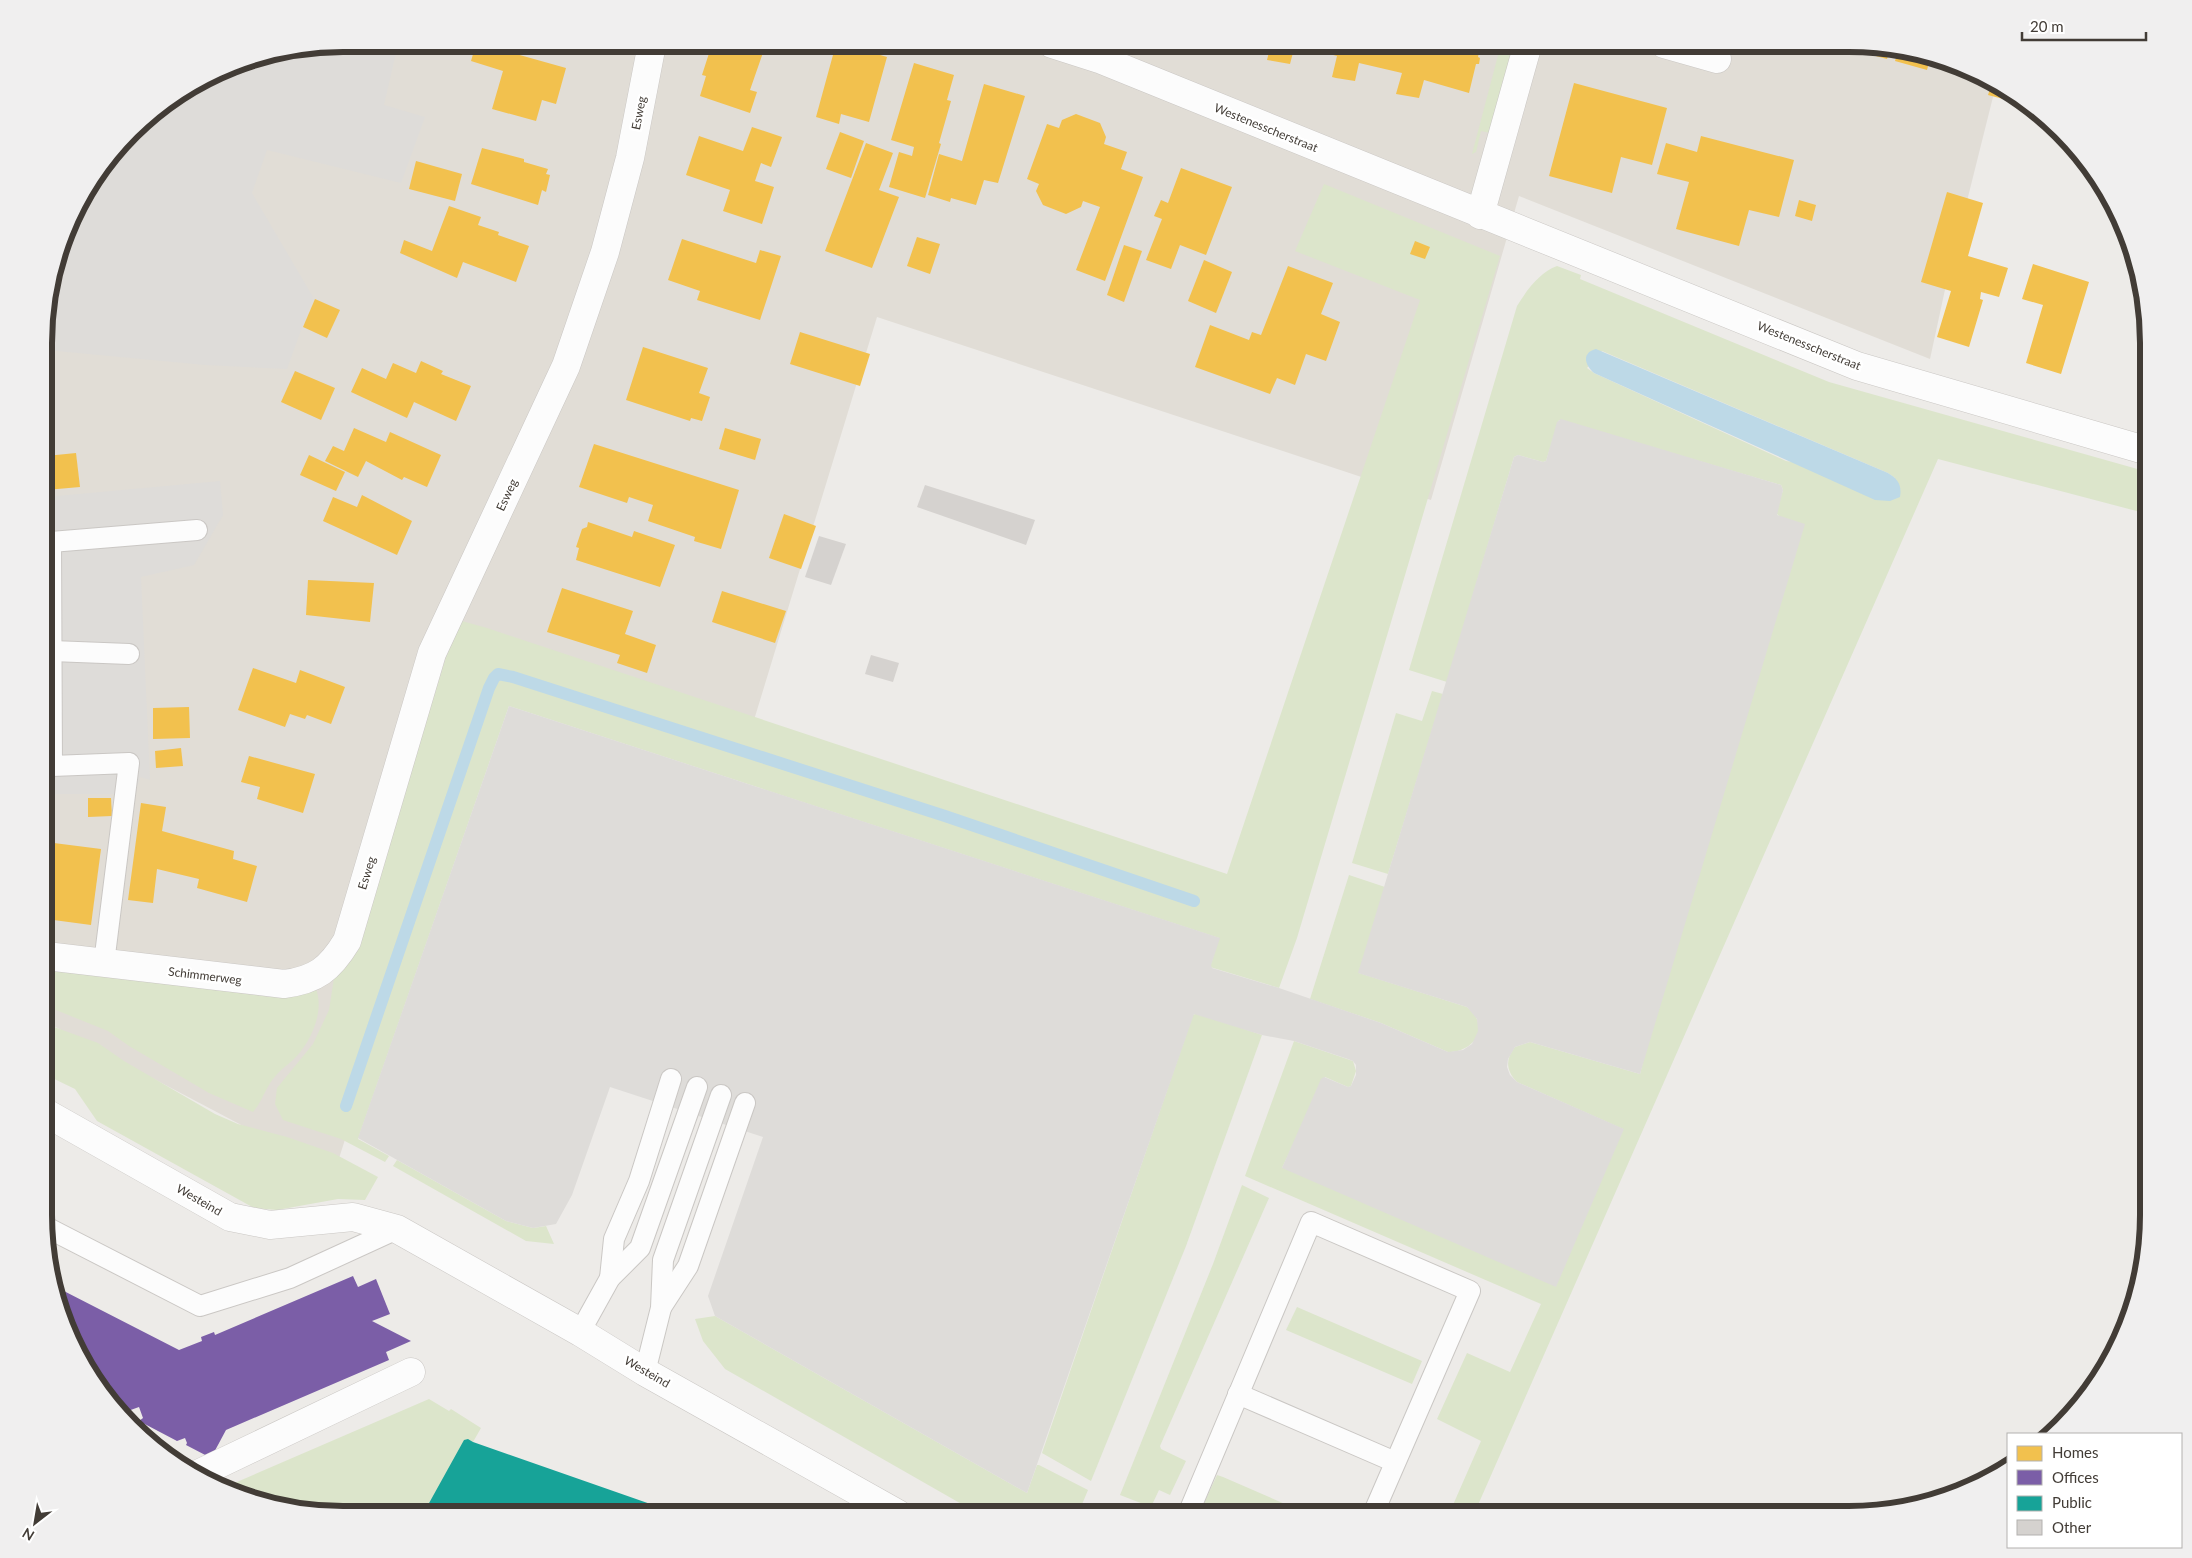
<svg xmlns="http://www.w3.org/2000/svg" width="2192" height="1558" font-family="Lato,sans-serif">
  <rect width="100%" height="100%" fill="#edebe8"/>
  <polygon fill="#e1ddd6" points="343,44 1868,44 1963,66 1996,85 1946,285 1930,359 1519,196 1431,500 877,317 743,756 491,683 334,1174 46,1022 46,304 75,210 146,118 229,66"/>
  <g fill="#dce5cb" fill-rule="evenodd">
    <polygon points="1501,44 1514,44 1490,133 1481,131 1476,152 1472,154"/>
    <polygon points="1324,184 1500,256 1297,938 1279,988 1210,967 1219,938 509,706 358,1139 389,1156 385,1162 341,1139 283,1120 275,1104 277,1088 313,1044 329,1010 334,978 345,968 359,940 448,651 462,621 487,628 1227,874 1420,300 1295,251"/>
    <path d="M1557,266L1581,275L1580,279L1829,382L2148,472V514L1938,459L1474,1514H1449L1481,1441L1437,1419L1467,1353L1510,1372L1541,1304L1245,1176L1294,1041L1353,1061L1356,1071L1351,1086L1348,1087L1325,1077L1282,1168L1623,1129L1517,1082C1506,1071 1505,1059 1515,1047L1530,1042L1640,1074L1779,516L1776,513L1783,490L1781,485L1559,420L1546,461L1543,462L1518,455L1514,457L1447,682L1409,670L1517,306C1526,291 1540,272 1557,266ZM1602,351L1888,473L1895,478L1786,461L1594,373L1587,368Z"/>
    <polygon points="1432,691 1443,694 1388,874 1352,863 1396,713 1422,721"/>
    <path d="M1349,875L1385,887L1359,973L1467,1007C1491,1026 1475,1052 1448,1052L1381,1023L1310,999Z"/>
    <path d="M46,967L270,997L285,996L316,989C325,1012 310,1044 293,1060C286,1066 279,1071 273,1079C265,1089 262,1102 253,1112L209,1093L129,1046L108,1031L46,1006Z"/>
    <polygon points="1197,1013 1262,1035 1186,1246 1091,1481 1042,1453 1193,1015"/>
    <polygon points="46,1024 98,1043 124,1061 215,1114 238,1124 287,1137 333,1153 378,1177 365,1200 338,1199 277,1210 254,1208 97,1121 75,1089 46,1075"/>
    <polygon points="397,1160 506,1221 533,1228 546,1226 554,1244 526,1241 393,1166"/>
    <polygon points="1242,1185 1269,1198 1160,1446 1161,1449 1186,1461 1170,1495 1159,1490 1151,1507 1120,1495 1213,1264"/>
    <polygon points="1297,1307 1422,1361 1412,1384 1286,1330"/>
    <polygon points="715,1316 1027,1493 1037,1465 1039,1465 1088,1490 1078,1514 979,1514 725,1369 703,1341 695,1319"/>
    <polygon points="429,1399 449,1411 451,1409 481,1428 473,1442 468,1439 423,1514 324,1514 229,1492 223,1488"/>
    <polygon points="1217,1475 1223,1477 1308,1514 1199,1514"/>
  </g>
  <g fill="#dedcd9">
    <polygon points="343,44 398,44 384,105 425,117 401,183 267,150 252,193 313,297 287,369 205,365 46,350 46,304 75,210 146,118 229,66"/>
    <polygon points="1561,419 1781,485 1783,490 1777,515 1805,524 1640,1074 1530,1042 1515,1047 1508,1059 1507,1067 1510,1075 1517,1082 1624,1129 1556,1287 1282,1168 1321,1079 1324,1077 1348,1087 1351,1086 1356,1075 1356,1065 1353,1061 1348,1059 1294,1041 1262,1035 1194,1014 1027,1493 715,1316 708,1296 763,1137 610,1087 572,1195 556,1224 533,1228 506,1221 358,1138 509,706 1220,938 1211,965 1212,968 1279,988 1381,1023 1448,1052 1463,1050 1472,1044 1478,1031 1477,1019 1467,1007 1358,973 1514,457 1518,455 1543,462 1546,461 1557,422"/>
    <polygon points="220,481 223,515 194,565 141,577 150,780 140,777 135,794 46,794 46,497"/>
  </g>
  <path fill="#bdd9e7" d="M1596,349L1888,473C1898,479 1902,485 1900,497L1890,501L1875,500L1594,373C1585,365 1581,353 1596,349Z"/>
  <g fill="#f2c14e">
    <polygon points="476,44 513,44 509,52 566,68 556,104 542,100 536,121 492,109 503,71 471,61"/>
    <polygon points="712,44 766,44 750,90 757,92 750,113 700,96 706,76 702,75"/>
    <polygon points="836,44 843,44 887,57 869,122 841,114 839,124 816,117"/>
    <polygon points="1271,44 1481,44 1478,57 1480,58 1479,64 1476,64 1469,93 1424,80 1419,98 1396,94 1402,73 1359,63 1355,81 1336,78 1332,77 1337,56 1295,45 1290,64 1267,60"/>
    <polygon points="1866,44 1890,49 1887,59 1864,53"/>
    <polygon points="1898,51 1930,59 1927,70 1895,61"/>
    <polygon points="914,63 954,75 947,100 951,101 939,143 941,144 925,198 889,187 899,152 912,156 914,147 891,140"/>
    <polygon points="1574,83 1667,108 1652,165 1621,157 1612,193 1549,176"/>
    <polygon points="1992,83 2030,105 2030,106 1988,95"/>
    <polygon points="984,84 1025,96 998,183 984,180 976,205 951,198 950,202 928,195 939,154 962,161"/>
    <polygon points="1076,114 1100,123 1106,137 1104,144 1127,152 1121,169 1143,177 1105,281 1076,270 1100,207 1083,201 1081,207 1066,214 1043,205 1036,191 1039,184 1027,179 1047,124 1059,128 1062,120"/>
    <polygon points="752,127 782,137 771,167 761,163 755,181 774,187 762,224 723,211 730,190 686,175 699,136 743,151"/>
    <polygon points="840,132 864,141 851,178 826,169"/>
    <polygon points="1701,136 1794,160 1779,217 1749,210 1739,246 1676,229 1689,182 1657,174 1666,143 1697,152"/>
    <polygon points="866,143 893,153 879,190 899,197 872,268 825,251"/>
    <polygon points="482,148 524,159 524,162 548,169 546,174 550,175 546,192 542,190 538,205 471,184"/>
    <polygon points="416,161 462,174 455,201 409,189"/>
    <polygon points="1181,168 1232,187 1206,255 1180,245 1171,269 1146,260 1162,219 1154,216 1161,200 1168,203"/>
    <polygon points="1947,192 1983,203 1968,256 2008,268 1999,297 1981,292 1980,299 1983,300 1969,347 1937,337 1951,291 1921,282"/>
    <polygon points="1799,200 1816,205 1812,221 1795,216"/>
    <polygon points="449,206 481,217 478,225 499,232 498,235 529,246 516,282 463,262 457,278 400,253 404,240 432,251"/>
    <polygon points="917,237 940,244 930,274 907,266"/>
    <polygon points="682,239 756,263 760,250 781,256 760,320 697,300 700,291 668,280"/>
    <polygon points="1415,241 1430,247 1425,259 1410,254"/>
    <polygon points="1124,245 1142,251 1124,302 1107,295"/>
    <polygon points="1204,260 1232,272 1216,313 1188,301"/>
    <polygon points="2033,264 2089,282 2061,374 2026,363 2043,305 2022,299"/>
    <polygon points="1288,266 1333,283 1321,314 1340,322 1326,361 1306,354 1295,385 1277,378 1270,394 1195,367 1210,325 1249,340 1252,332 1261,335"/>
    <polygon points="315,299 340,310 327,338 303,327"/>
    <polygon points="800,332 870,354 860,386 790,364"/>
    <polygon points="643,347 708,368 699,393 710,397 702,421 691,418 690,421 626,400"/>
    <polygon points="421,361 443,371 441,374 471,386 456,421 414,402 407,418 351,392 362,368 386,379 393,363 416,373"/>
    <polygon points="295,371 335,388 321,420 281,402"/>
    <polygon points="354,428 386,442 390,432 441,455 427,487 404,477 402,480 366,461 358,477 325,461 333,446 344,451"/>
    <polygon points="725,428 761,439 755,460 719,449"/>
    <polygon points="594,444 739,490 721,549 694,541 695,537 648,521 653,505 629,497 627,503 579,487"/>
    <polygon points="76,453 80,487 46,490 46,456"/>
    <polygon points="309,455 345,472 336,491 300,475"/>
    <polygon points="362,495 412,521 397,555 323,521 333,497 357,507"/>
    <polygon points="784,514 816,526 801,569 769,558"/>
    <polygon points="588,522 632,537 634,531 675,545 660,587 576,560 579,548 576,547 582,529 587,527"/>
    <polygon points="308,580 374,583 370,622 306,615"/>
    <polygon points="562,588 633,611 625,634 656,645 647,673 617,663 620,655 547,632"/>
    <polygon points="722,591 786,611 775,643 712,622"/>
    <polygon points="253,668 296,683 300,670 345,687 331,724 307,715 305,719 290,714 285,727 238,710"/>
    <polygon points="189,707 190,738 153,739 153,708"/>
    <polygon points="181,748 183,766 156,768 155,751"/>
    <polygon points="249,756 315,774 303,813 257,799 260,787 241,782"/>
    <polygon points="88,798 111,798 112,816 88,817"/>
    <rect x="46" y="799" width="4" height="19"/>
    <polygon points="141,803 166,807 162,831 234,851 233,859 257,866 247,902 197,888 199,879 157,869 153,903 128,900"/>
    <polygon points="46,842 101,849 91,925 46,919"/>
  </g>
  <polygon fill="#7b5ea7" points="353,1276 358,1287 376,1279 390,1314 372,1321 411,1341 386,1352 389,1360 226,1430 211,1458 186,1445 187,1443 185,1438 177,1441 139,1421 143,1418 139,1407 125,1412 84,1364 58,1288 179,1350 202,1341 201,1337 214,1332 215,1335"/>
  <polygon fill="#17a398" points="468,1439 473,1442 679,1514 423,1514 464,1440"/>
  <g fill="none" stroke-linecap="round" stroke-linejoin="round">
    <polyline stroke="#bdd9e7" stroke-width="12" points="346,1106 489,688 494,678 498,674 513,677 945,816 1194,901"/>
  </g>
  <g fill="#d5d2cf">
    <polygon points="925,485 1035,520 1026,545 917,507"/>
    <polygon points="819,536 846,544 831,585 805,577"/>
    <polygon points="871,655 899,663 893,682 865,674"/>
  </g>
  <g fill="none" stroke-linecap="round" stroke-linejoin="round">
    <defs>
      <g id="service">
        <polyline points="52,651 129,654"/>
        <polyline points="104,963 129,763 52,766 51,542 197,530"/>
        <polyline points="46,1227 200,1306 290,1278 397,1229"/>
        <polyline points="610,1278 614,1239 639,1181 671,1079"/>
        <polyline points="662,1306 688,1266 745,1103"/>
        <polyline points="580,1332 610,1278 640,1248 697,1087"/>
        <polyline points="645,1372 661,1308 663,1260 721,1095"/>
        <polyline points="1238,1394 1395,1462"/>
        <polyline points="1188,1514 1311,1222 1470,1291 1373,1514"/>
      </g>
      <polyline id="pedestrian" points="198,1474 411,1372"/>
      <g id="minor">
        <polyline points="1664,44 1717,59"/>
        <polyline points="1480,215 1528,44"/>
        <path d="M46,956L284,984C316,980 330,969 347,941L432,653L566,366L605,252L630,158L652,44"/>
        <polyline points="46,1113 230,1217 270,1225 353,1217 397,1229 580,1332 645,1372 898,1514"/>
      </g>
      <polyline id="tertiary" points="1052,44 1102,60 1857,366 2148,451"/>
    </defs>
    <use href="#service" stroke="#cac7c4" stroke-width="22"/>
    <use href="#pedestrian" stroke="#cac7c4" stroke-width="29"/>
    <use href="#minor" stroke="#cac7c4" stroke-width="29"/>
    <use href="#tertiary" stroke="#cac7c4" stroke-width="29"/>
    <use href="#service" stroke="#fcfcfc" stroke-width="20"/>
    <use href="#pedestrian" stroke="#fcfcfc" stroke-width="28"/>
    <use href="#minor" stroke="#fcfcfc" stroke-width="28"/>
    <use href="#tertiary" stroke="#fcfcfc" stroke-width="28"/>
  </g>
  <g text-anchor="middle" stroke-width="5" stroke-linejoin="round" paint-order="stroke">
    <g font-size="12" fill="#423c36" stroke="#fff">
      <text transform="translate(639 113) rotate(-79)" y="4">Esweg</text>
      <text transform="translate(1266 128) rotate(22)" y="4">Westenesscherstraat</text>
      <text transform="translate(1809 346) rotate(22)" y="4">Westenesscherstraat</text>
      <text transform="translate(507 495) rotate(-65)" y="4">Esweg</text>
      <text transform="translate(367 873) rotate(-73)" y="4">Esweg</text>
      <text transform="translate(205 976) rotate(7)" y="4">Schimmerweg</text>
      <text transform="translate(199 1200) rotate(30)" y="4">Westeind</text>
      <text transform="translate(647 1372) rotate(30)" y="4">Westeind</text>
    </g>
  </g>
  <path d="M0 0H2192V1558H0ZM343 52H1849A291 291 0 0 1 2140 343V1215A291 291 0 0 1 1849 1506H343A291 291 0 0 1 52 1215V343A291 291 0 0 1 343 52Z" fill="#f0efef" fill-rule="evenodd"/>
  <path fill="none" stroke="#423c36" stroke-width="6" d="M343 52H1849A291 291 0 0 1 2140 343V1215A291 291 0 0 1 1849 1506H343A291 291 0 0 1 52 1215V343A291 291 0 0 1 343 52Z"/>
  <rect x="2007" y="1433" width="175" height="115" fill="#ffffff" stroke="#b3b1af"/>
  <rect x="2017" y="1446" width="25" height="15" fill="#f2c14e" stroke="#b3b1af"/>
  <text x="2052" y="1458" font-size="15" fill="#423c36">Homes</text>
  <rect x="2017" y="1470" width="25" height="15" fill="#7b5ea7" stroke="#b3b1af"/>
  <text x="2052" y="1483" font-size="15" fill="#423c36">Offices</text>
  <rect x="2017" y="1496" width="25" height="15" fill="#17a398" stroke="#b3b1af"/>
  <text x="2052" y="1508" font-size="15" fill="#423c36">Public</text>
  <rect x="2017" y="1520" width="25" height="15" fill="#d5d2cf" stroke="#b3b1af"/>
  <text x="2052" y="1533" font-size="15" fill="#423c36">Other</text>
  <g transform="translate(35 1523) rotate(211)" stroke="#ffffff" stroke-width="4" paint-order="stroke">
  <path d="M0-4L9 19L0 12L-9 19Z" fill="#423c36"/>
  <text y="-8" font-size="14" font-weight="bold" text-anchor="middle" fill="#423c36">N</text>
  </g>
  <path d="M2022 32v8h124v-8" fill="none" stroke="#423c36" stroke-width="2.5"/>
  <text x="2030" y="32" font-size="15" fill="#423c36" stroke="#ffffff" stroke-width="4" paint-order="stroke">20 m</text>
</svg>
